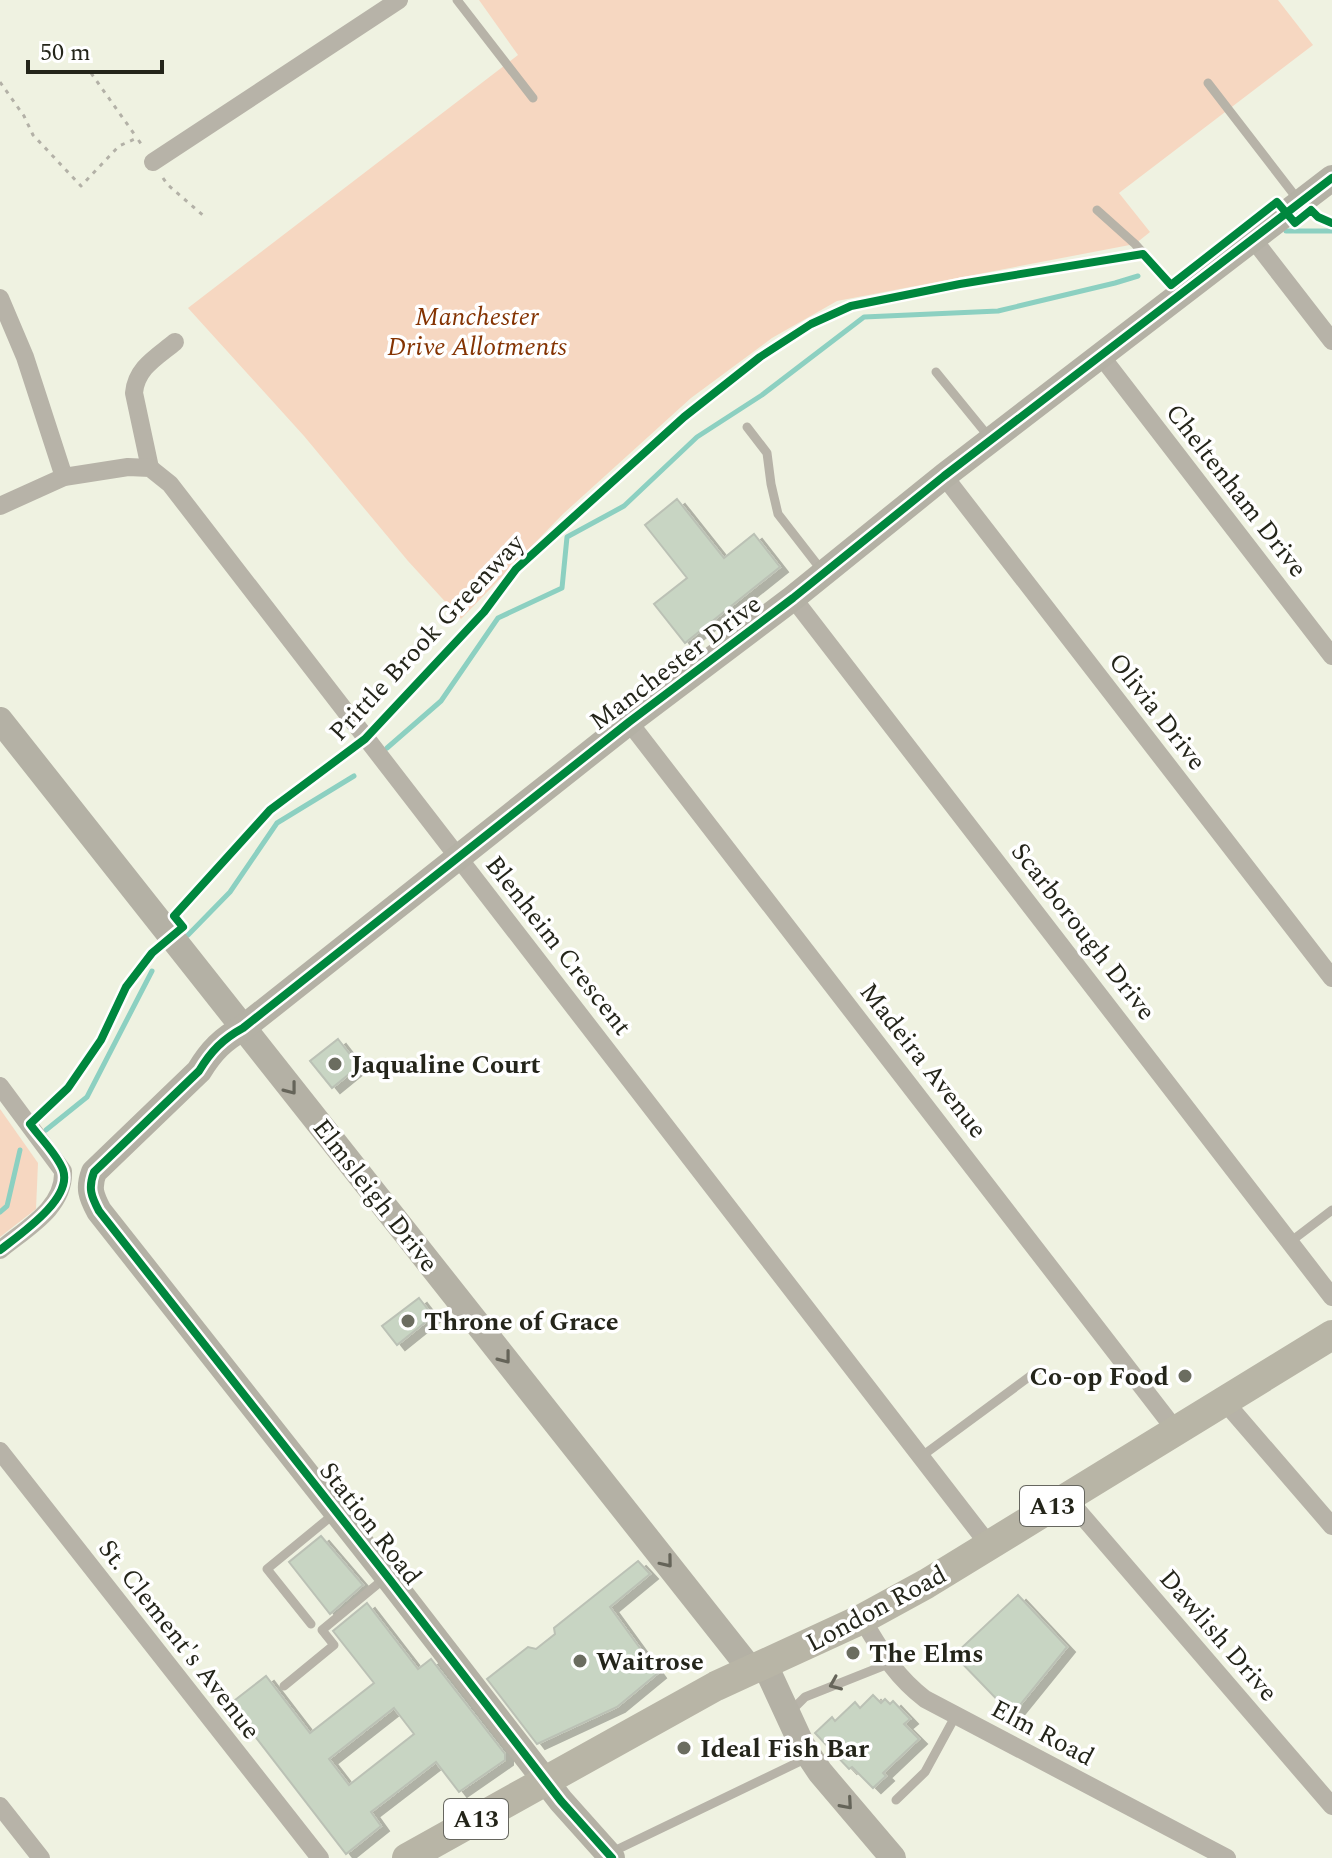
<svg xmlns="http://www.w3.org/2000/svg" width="1332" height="1858" font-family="Spectral,serif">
  <defs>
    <filter id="shadow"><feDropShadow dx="8" dy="5" stdDeviation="0" flood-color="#0004"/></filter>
  </defs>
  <rect width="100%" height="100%" fill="#eff2e1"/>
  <g fill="#f6d7c1">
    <polygon points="479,0 1278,0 1313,45 1119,193 1150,232 1135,244 837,301 772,338 691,398 563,514 461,619 408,561 304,436 188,308 518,55"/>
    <polygon points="0,1109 38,1163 36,1209 0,1237"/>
  </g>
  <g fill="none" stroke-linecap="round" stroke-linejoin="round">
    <g stroke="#8cd0c1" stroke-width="5">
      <polyline points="1286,231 1332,231"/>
      <polyline points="387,748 441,701 498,618 562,588 567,537 624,506 697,437 762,395 864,317 998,311 1115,283 1138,276"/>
      <polyline points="188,935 230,892 277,823 354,776"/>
      <polyline points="46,1130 87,1097 152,971"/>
      <polyline points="0,1212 7,1206 20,1150"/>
    </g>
  </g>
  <g fill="#c8d5c3" stroke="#bbc1b5" stroke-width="2" fill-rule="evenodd" filter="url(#shadow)">
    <polygon points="677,499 724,558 754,534 780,567 685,643 654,604 687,578 645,525"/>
    <polygon points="338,1039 359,1066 332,1088 310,1061"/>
    <polygon points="419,1298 433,1316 397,1345 382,1326"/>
    <polygon points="321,1536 363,1585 330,1614 289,1562"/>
    <polygon points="638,1561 650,1574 610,1607 658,1673 617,1707 537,1744 487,1679 528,1647 536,1649 555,1634 554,1628"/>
    <polygon points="1018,1595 1067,1647 1012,1715 954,1655"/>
    <path d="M367,1603L418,1669L431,1659L505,1754V1760L459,1792L436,1762L371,1812L381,1826L346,1854L230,1704L266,1676L310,1733L374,1683L333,1631ZM394,1708L414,1734L349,1785L329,1759Z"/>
    <polygon points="873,1695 881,1703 885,1699 890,1704 893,1701 910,1719 904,1724 919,1739 883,1773 886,1776 873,1788 852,1767 849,1769 815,1733 832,1717 835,1721 855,1702 860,1708"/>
  </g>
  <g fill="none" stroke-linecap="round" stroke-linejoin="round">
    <g stroke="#b3b1a7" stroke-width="3" stroke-dasharray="4 6" stroke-linecap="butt">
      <polyline points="91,73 137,138"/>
      <polyline points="0,82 24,116 33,135 81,186 119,146 137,138 144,148"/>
      <polyline points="163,178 168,185 205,217"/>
    </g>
    <g stroke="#b7b3a8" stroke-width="9">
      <polyline points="457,0 533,98"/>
      <polyline points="1208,83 1299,201"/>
      <polyline points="1097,210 1135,244 1179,293"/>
      <polyline points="936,372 989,437"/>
      <polyline points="747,427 767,453 771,484 778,514 823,572"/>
      <polyline points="1290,1242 1332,1210"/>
      <polyline points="922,1456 1037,1371"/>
      <polyline points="311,1624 267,1569 334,1514"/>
      <polyline points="284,1686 334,1645 322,1630 385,1578"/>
      <polyline points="789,1713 805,1697 888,1664"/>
      <polyline points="896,1800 925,1772 956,1715"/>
      <polyline points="612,1852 807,1758"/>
    </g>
    <g stroke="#b7b3a8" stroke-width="18">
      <polyline points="153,162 399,0"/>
      <polyline points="1253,239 1332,341"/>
      <polyline points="0,298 25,357 64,477"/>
      <polyline points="1101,356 1332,656"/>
      <path d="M150,468L134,393C136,368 157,357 175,342"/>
      <polyline points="944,476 1332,978"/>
      <polyline points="0,506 64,477 128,467 150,468 170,484 989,1545"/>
      <polyline points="793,598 1332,1297"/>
      <polyline points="629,722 1177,1432"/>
      <path d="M0,1086L63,1171C65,1208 25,1229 0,1250"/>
      <polyline points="1225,1402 1332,1526"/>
      <polyline points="0,1451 320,1858"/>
      <polyline points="1066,1497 1332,1806"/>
      <path d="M862,1619C882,1652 894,1675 925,1699L1227,1858"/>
      <polyline points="0,1806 41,1858"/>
    </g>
    <g stroke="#b4b1a5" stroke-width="26">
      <polyline points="0,720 752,1671"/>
      <polyline points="765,1665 802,1745 820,1772 893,1858"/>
      <path d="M612,1858L561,1801L387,1576L99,1211C91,1196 88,1188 94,1172L199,1071C211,1051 223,1039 243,1028L629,722L793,598L944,476L1332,178"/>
    </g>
    <polyline stroke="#b8b5a6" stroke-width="30" points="407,1858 716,1686 862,1619 926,1584 1332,1335"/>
    <defs>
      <g id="cycleway">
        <path d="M0,1250C19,1235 73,1199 63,1170C57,1154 40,1138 30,1124L68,1088L101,1040L126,987L152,953L183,927L174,916L270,810L365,739L484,612L516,569L684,417L760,357L811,324L851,306L960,284L1143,254L1171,285L1277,202L1295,223L1311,210L1318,217L1332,223"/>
        <path d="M612,1858L561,1801L387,1576L99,1211C91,1196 88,1188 94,1172L199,1071C211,1051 223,1039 243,1028L629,722L793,598L944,476L1332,178"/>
      </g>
    </defs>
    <use href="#cycleway" stroke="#fff" stroke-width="13"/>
    <use href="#cycleway" stroke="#00873e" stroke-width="8"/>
  </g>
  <defs><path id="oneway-chevron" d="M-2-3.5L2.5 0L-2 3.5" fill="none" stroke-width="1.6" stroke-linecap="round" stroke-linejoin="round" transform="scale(2)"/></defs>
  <g stroke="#656459">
    <use href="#oneway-chevron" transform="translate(291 1089) rotate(52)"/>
    <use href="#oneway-chevron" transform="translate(505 1358) rotate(52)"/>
    <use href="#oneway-chevron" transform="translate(667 1562) rotate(51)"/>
    <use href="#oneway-chevron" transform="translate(847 1804) rotate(49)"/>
  </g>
  <use stroke="#66655a" href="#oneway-chevron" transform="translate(835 1684) rotate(157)"/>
  <g fill="#6b6d60" stroke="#fff" stroke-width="3">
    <circle cx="335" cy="1064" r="8"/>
    <circle cx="408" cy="1321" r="8"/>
    <circle cx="1185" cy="1376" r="8"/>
    <circle cx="853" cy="1653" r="8"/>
    <circle cx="580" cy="1661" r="8"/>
    <circle cx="684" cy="1748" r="8"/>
  </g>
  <g text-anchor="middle" stroke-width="7" stroke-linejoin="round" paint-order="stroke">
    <g fill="#fff" stroke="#66665f" stroke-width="2">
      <rect x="1020" y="1486" width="64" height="40" rx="6"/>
      <rect x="444" y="1799" width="64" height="40" rx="6"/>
    </g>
    <g font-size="24" font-weight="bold" fill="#24251a">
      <text x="1052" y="1514">A13</text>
      <text x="476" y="1827">A13</text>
    </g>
    <g font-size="26" font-style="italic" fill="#843302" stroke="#fff">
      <text x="477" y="325">Manchester<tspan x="477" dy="30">Drive Allotments</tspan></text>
    </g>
    <g font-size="26" fill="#24251a" stroke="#fff">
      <text transform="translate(1237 490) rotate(52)" y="9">Cheltenham Drive</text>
      <text transform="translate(426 637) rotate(-47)" y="9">Prittle Brook Greenway</text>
      <text transform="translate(675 662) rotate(-37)" y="9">Manchester Drive</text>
      <text transform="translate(1158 711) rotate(52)" y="9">Olivia Drive</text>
      <text transform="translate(1084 931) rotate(52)" y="9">Scarborough Drive</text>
      <text transform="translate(559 945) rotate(52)" y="9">Blenheim Crescent</text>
      <text transform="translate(924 1060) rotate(52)" y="9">Madeira Avenue</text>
      <text transform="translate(376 1195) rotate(52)" y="9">Elmsleigh Drive</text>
      <text transform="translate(371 1523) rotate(52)" y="9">Station Road</text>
      <text transform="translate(876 1608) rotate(-28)" y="9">London Road</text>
      <text transform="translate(1219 1635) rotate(49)" y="9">Dawlish Drive</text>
      <text transform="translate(180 1639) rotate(52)" y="9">St. Clement's Avenue</text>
      <text transform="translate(1043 1732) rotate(28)" y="9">Elm Road</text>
    </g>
    <g font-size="26" font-weight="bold" fill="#24251a" stroke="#fff" text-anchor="start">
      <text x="351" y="1073">Jaqualine Court</text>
      <text x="424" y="1330">Throne of Grace</text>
      <text x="1169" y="1385" text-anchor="end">Co-op Food</text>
      <text x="869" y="1662">The Elms</text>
      <text x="596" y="1670">Waitrose</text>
      <text x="700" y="1757">Ideal Fish Bar</text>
    </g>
  </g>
  <path d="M28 60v12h134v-12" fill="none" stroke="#24251a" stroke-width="4"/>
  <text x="40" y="60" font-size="24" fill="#24251a" stroke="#ffffff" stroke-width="6" paint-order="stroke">50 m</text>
</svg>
